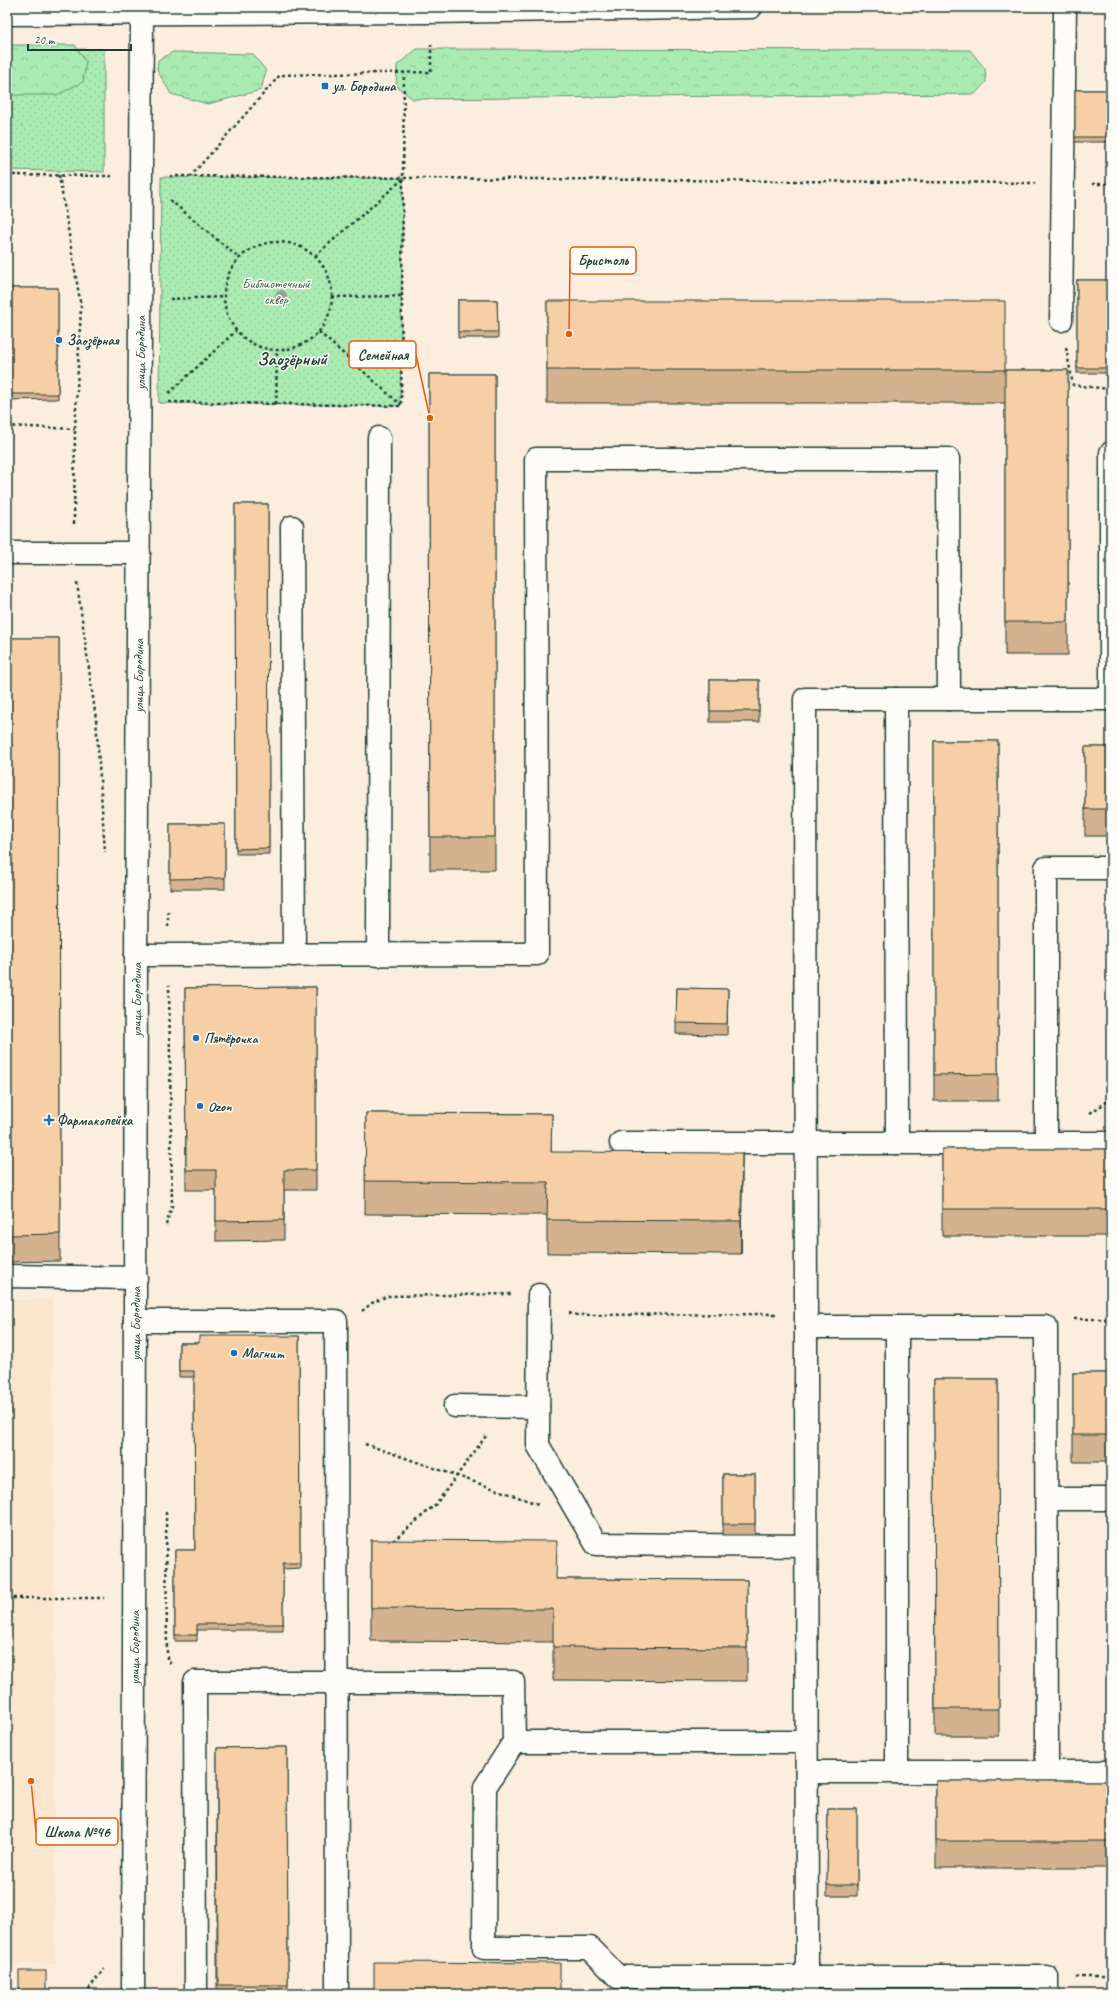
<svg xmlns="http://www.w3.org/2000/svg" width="1118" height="2001" font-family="Caveat,sans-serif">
  <defs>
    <pattern id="grass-dots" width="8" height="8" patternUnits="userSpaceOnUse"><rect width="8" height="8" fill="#aaebb3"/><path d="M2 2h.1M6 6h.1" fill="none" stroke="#92ca9b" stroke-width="1.8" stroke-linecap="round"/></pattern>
    <pattern id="forest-crowns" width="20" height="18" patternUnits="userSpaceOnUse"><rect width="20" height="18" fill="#aaebb3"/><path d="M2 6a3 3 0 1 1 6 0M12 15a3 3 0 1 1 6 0" fill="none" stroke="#92ca9b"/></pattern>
  </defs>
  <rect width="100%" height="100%" fill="#fbeedf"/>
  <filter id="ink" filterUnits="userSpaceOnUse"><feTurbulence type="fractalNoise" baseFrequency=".025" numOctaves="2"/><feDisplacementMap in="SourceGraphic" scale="8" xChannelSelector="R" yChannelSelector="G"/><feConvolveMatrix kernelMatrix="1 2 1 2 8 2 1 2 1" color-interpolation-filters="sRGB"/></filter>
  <g filter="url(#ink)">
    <polygon fill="#fae5ce" points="7,1300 53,1300 55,1964 11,1964 11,1994 7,1994"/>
    <g fill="url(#grass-dots)" stroke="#649474">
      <polygon points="7,49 104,49 104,172 7,170"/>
      <polygon points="161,177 403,178 400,406 159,403"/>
    </g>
    <g fill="url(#forest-crowns)" stroke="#649474">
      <polygon points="7,45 75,45 86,62 83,82 57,95 7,95"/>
      <polygon points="417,49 970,50 985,69 986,82 975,94 413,99 396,86 397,65"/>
      <polygon points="173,52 253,54 266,71 261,90 208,104 171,94 157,70 158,60"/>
    </g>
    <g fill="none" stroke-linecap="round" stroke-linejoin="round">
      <defs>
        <g id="minor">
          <polyline points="1061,320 1065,7"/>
          <polyline points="292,527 294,955"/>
          <polyline points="7,553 139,553"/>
          <polyline points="896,699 897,1143"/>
          <polyline points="136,955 537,954 536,459 948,459 949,699"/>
          <polyline points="378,955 379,438"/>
          <polyline points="621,1143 1111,1143"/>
          <polyline points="1046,1143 1046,868 1111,868"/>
          <polyline points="7,1276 136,1278"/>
          <polyline points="539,1295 538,1445 596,1544 806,1546"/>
          <polyline points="135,1321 336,1321 337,1994"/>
          <polyline points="806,1327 1046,1327 1047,1772"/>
          <polyline points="897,1327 897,1772"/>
          <polyline points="455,1406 538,1407"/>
          <polyline points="1047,1499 1111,1499"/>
          <polyline points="514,1742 485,1787 484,1948 590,1948 618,1977 1047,1977 1047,1994"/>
          <polyline points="807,1772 1111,1772"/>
          <polyline points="133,1994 136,955 142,14"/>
          <polyline points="196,1994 195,1682 513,1682 514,1742 806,1742"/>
          <polyline points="807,1994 805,699 1111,699 1111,453"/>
        </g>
        <polyline id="major" points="7,14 431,12 751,7"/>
      </defs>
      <use href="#minor" stroke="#1f3d34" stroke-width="25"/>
      <use href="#major" stroke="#1f3d34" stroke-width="25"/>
      <g stroke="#1f3d34" stroke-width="2.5" stroke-dasharray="3 3" stroke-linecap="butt">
        <polyline points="7,175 113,176"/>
        <polyline points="59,175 81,307 75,429 74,524"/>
        <polyline points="170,176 1035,183"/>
        <polyline points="190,177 280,75 431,72 431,41"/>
        <polyline points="1092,184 1111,184"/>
        <polyline points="170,200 239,258"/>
        <circle cx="278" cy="296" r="54"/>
        <polyline points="315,256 403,179"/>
        <polyline points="332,297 402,296"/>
        <polyline points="170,299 223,297"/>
        <polyline points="319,332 401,405"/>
        <polyline points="1066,348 1073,385 1109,389 1110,425"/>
        <polyline points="169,393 236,331"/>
        <polyline points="169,402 401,406 404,72"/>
        <polyline points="276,404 277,351"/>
        <polyline points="7,426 75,429"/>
        <polyline points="77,583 96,719 105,852"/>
        <polyline points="168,911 168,926"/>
        <polyline points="1090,1113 1111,1099"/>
        <polyline points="166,1225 172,1206 169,985"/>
        <polyline points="362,1311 372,1303 387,1296 511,1294"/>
        <polyline points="569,1313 577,1315 778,1314"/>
        <polyline points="1074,1319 1111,1319"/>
        <polyline points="365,1444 538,1504"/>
        <polyline points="166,1512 167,1660 173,1665"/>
        <polyline points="393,1541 436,1504 486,1436"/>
        <polyline points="7,1598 104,1598"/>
        <polyline points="1076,1977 1111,1977"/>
        <polyline points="85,1994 104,1969"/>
      </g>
      <use href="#minor" stroke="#fdfcf7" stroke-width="22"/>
      <use href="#major" stroke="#fdfcf7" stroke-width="22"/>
    </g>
    <circle fill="#91a08f" cx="281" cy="296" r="6"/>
    <g fill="#d4b28f" stroke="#1f3d34">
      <rect x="1075" y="90" width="36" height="52"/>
      <rect x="1077" y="280" width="34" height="93"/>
      <polygon points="7,288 58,288 58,399 7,400"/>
      <polygon points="458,300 497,300 498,338 458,338"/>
      <polygon points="547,301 1005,370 1068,370 1068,655 1005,655 1005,403 547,403"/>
      <polygon points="429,374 495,374 495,870 430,870"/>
      <polygon points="235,504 268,504 269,854 236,854"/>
      <polygon points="7,638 59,638 60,1261 7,1262"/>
      <rect x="710" y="680" width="49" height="42"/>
      <rect x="934" y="741" width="64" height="360"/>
      <rect x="1085" y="747" width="26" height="89"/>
      <rect x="170" y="824" width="55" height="65"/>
      <polygon points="316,987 316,1190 284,1190 284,1240 216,1241 216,1190 186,1190 185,988"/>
      <polygon points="677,988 728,989 727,1035 676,1034"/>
      <polygon points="366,1113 552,1114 551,1152 742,1186 741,1254 547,1253 547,1215 365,1214"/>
      <rect x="942" y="1149" width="169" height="87"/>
      <polygon points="299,1336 300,1568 283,1569 283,1630 197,1630 197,1641 175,1641 175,1550 195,1550 194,1377 179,1377 179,1343 199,1343"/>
      <rect x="1073" y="1373" width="38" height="89"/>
      <polygon points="934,1379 998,1379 999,1736 935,1736"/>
      <rect x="723" y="1474" width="32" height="61"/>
      <polygon points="371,1540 557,1579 747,1580 747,1681 553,1680 553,1642 371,1641"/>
      <polygon points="287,1747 288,1994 217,1994 217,1748"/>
      <rect x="936" y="1781" width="175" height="87"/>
      <polygon points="828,1809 857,1809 857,1896 827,1896"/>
    </g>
    <polygon fill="#ac9174" stroke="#1f3d34" points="742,1153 742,1186 741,1254 741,1221"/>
    <g fill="#f6cfa6" stroke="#1f3d34">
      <rect x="1075" y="90" width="36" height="47"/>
      <rect x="1077" y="280" width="34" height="88"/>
      <rect x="7" y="288" width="51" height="106"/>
      <polygon points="458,300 497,300 498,332 458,332"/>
      <polygon points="547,301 1005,301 1005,370 1068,370 1068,622 1005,622 1005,370 547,370"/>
      <polygon points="429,374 495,374 495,837 430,837"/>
      <polygon points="235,504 268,504 269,848 236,849"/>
      <polygon points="7,638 59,638 60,1234 7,1235"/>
      <rect x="710" y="680" width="49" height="31"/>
      <polygon points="934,741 998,741 998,1074 934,1075"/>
      <rect x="1085" y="747" width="26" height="62"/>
      <polygon points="170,824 225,824 225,878 170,879"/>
      <polygon points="316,987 316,1170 284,1170 284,1220 216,1221 216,1170 186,1170 185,988"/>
      <polygon points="677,988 728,989 727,1024 676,1023"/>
      <polygon points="366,1113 552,1114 551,1152 742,1153 741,1221 547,1220 548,1182 365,1181"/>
      <rect x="942" y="1149" width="169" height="60"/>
      <polygon points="199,1336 299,1336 300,1563 283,1563 283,1624 197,1624 197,1635 175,1635 175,1550 195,1550 194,1371 179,1371 179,1343 199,1343"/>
      <rect x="1073" y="1373" width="38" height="62"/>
      <polygon points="934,1379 998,1379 999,1709 935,1709"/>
      <rect x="723" y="1474" width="32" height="50"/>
      <polygon points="371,1540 557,1541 556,1579 747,1580 747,1648 553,1647 553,1609 371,1608"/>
      <polygon points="287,1747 288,1985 218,1985 217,1748"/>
      <rect x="936" y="1781" width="175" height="60"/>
      <polygon points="828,1809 857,1809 857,1885 827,1885"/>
      <polygon points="374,1962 560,1963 560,1994 374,1994"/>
      <rect x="19" y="1971" width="27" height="23"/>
    </g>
  </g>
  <g fill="#1f6fb2" stroke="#fdfcf7" stroke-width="1.5">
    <rect x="321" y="82" width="8" height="8" rx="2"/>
    <circle cx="59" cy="340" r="4"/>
    <circle cx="196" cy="1038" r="4"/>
    <circle cx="200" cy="1106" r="4"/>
    <path d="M47 1114h4v4h4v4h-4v4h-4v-4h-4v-4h4z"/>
    <circle cx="234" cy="1353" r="4"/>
  </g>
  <g text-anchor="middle" stroke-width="3" stroke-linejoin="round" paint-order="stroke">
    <g font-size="14" font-weight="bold" fill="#1f3d34" stroke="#fdfcf7" text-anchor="start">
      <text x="333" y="91">ул. Бородина</text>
      <text x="67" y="345">Заозёрная</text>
      <text x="204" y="1043">Пятёрочка</text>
      <text x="208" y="1111">Ozon</text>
      <text x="57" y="1125">Фармакопейка</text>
      <text x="242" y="1358">Магнит</text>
    </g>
    <g font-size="14" fill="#3b604d" stroke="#fdfcf7">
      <text x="276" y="288">Библиотечный<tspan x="276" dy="16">сквер</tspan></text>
    </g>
    <g font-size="14" fill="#1f3d34" stroke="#fdfcf7">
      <text transform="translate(140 353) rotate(-90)" y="5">улица Бородина</text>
      <text transform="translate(138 676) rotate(-90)" y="5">улица Бородина</text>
      <text transform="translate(136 1000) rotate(-90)" y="5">улица Бородина</text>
      <text transform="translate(135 1324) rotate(-90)" y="5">улица Бородина</text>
      <text transform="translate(134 1648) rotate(-90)" y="5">улица Бородина</text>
    </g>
    <g font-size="18" font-weight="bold" fill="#1f3d34" stroke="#fdfcf7">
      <text x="292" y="365">Заозёрный</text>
    </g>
  </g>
  <path fill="none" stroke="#e8590c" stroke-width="1.5" d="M569 334L570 260M430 418L416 355M31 1781L36 1832"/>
  <g fill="#e8590c" stroke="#fdfcf7" stroke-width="1.5">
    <circle cx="569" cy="334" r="4"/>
    <circle cx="430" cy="418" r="4"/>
    <circle cx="31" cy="1781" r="4"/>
  </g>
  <g fill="#fdfcf7" stroke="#e8590c" stroke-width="1.5">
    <rect x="570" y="247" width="66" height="27" rx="4"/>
    <rect x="349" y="341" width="67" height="27" rx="4"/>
    <rect x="36" y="1818" width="82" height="27" rx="4"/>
  </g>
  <g font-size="15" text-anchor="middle" font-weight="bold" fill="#1f3d34">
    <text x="603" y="265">Бристоль</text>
    <text x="383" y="360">Семейная</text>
    <text x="77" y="1837">Школа №46</text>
  </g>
  <rect width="1118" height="2001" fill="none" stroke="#fdfcf7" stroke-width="24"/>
  <rect x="12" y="12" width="1094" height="1977" fill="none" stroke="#1f3d34" stroke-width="1.5" filter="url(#ink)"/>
  <path d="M28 44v6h103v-6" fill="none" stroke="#1f3d34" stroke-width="2"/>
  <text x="34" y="44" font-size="12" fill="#1f3d34" stroke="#fdfcf7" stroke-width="3" paint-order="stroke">20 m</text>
</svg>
